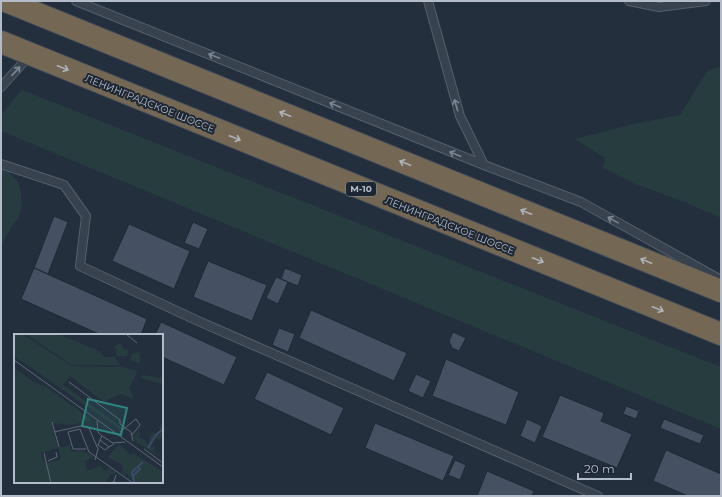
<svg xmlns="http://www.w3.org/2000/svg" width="722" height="497" font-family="Montserrat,sans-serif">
  <rect width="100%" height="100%" fill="#242f3e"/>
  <g fill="#263c3f">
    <polygon points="721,67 721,218 682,201 635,184 603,168 605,158 575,139 638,123 680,115 708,70"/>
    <polygon points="22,90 721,367 721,429 1,131 1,115"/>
    <polygon points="1,168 9,173 19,183 21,195 22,205 19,217 11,227 1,247"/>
  </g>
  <g fill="#455162" stroke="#1f2835">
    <polygon points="54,216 68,222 48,274 34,268"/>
    <polygon points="193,222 208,229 199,249 184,243"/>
    <polygon points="129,224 190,251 174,289 112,261"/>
    <polygon points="208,261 267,285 252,321 193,297"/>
    <polygon points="34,268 147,319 141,335 101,335 21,299"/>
    <polygon points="285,268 302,275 298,286 281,279"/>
    <polygon points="276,277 288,282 278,304 266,298"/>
    <polygon points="311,310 407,353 394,381 299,338"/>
    <polygon points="161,322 237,357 224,385 162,357 162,335 155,335"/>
    <polygon points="279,328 295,334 288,352 272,345"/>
    <polygon points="453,332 466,338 459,351 452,348 449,341"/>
    <polygon points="446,359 519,392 506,425 432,396"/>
    <polygon points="267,372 344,408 331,435 254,399"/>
    <polygon points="416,374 431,381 423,398 408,391"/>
    <polygon points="560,395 604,413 601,421 632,434 617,468 542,437"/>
    <polygon points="626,406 639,411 636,419 623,414"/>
    <polygon points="527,419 542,426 535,443 520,436"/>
    <polygon points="664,419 704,435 700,444 660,428"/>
    <polygon points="375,423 454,456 443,481 365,448"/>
    <polygon points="666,450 721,474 721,496 688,496 653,481"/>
    <polygon points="455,460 466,465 460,480 448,475"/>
    <polygon points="487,471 534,491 532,496 477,496"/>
  </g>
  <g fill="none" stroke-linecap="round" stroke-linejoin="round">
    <defs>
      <g id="lane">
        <polyline points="76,1 484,165 581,202 721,280"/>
        <polyline points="428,1 460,116 484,165"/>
        <polyline points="629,1 659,7 706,1"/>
        <polyline points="1,87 30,55"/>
        <polyline points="1,164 64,185 86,216 80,266 196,320 598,496"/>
      </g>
      <g id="highway">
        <polyline points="6,1 721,291"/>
        <polyline points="1,42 721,334"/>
      </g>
    </defs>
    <use href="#lane" stroke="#565f6c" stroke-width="10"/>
    <use href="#highway" stroke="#434c59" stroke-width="24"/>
    <use href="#lane" stroke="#38414e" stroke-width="8"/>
    <use href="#highway" stroke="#746855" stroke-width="22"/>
  </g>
  <defs><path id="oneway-shaft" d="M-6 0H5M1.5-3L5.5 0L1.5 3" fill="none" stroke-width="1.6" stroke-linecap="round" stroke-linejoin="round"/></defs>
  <g stroke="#7c8592">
    <use href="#oneway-shaft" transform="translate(214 56) rotate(-158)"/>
    <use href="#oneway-shaft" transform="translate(16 71) rotate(-47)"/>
    <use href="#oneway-shaft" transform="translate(335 105) rotate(-158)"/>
    <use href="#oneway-shaft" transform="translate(456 105) rotate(-106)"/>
    <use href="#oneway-shaft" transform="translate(455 154) rotate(-158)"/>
    <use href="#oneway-shaft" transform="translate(613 220) rotate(-151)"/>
  </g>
  <g stroke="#aeb4bd">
    <use href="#oneway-shaft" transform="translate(63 68) rotate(22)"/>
    <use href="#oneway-shaft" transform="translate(285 114) rotate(-158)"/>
    <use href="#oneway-shaft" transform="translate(235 138) rotate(22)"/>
    <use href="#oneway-shaft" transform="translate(405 163) rotate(-158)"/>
    <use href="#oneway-shaft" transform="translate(526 212) rotate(-158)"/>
    <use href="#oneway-shaft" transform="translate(538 260) rotate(22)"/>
    <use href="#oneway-shaft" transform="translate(646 261) rotate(-158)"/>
    <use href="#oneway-shaft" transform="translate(658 309) rotate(22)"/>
  </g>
  <g text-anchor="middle" stroke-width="4" stroke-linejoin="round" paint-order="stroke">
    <rect fill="#1d2633" stroke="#878f9c" stroke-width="1" x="346" y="182" width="30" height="14" rx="3"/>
    <g font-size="9" font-weight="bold" fill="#b4bcc9">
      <text x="361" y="192">М-10</text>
    </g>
    <g font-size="10" fill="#b4bcc9" stroke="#1d2633">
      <text transform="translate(150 103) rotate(22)" y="4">ЛЕНИНГРАДСКОЕ ШОССЕ</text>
      <text transform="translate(450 225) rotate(22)" y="4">ЛЕНИНГРАДСКОЕ ШОССЕ</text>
    </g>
  </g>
  <g transform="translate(14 334)">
    <rect width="149" height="149" fill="#242f3e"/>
    <path d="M0,0H8L58,32L108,33L121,36L123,39L115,53L120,65L107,60L90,68L56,42L49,51L109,94L107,96L0,22ZM12,0H45L85,17L90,23H101L106,31H58ZM106,9L110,16L115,15L113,22H104L102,19L103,15L99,13ZM126,18V30L117,26L118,20ZM0,34L20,48L33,53L78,86L58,91L37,89L44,114L56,111L58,118L67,116L80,123L71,127L73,136L80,135L85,131L91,137L95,134L103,139L97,140L91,149H0ZM44,114L47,125L33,129L29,127L27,119ZM129,41L148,44L149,50L127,44ZM149,88V103L145,106L141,104L137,113L142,112L139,117L145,121H143L122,108L120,103L125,96L126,104L131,106L134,112L136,102L139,98L145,101L148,97L145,94ZM105,110L117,121L119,119L149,138V149H122L113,140V137L111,141L107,138L109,137L108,131L94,123Z" fill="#263c3f" fill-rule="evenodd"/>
    <path fill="none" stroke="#394c67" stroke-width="2" d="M134,114L142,101L149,95M119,142L126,135L124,132M120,148L118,138L129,128"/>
    <path fill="none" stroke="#5e6776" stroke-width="1" d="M112,0L123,9M0,26L149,133M55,48L106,86V90L117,98L119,107M83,87L84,98L88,102L99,109L111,108M38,88L45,113M40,98L67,92L75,94L84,115L81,126M106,98L122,85L126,91L118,101M88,102L86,106L95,113L100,110M86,106L84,111L91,116L95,113M72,115H59L54,98L66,95L75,118L119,149M130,115L149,129M30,119L37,149M34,127L43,123L42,118M92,149L100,148L102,141"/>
    <path fill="#308480" fill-opacity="0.15" stroke="#308480" stroke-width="2" d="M74,65L113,74L107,101L68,92Z"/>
    <rect width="149" height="149" fill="none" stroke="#b4bcc9" stroke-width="2"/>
  </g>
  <rect width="722" height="497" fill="none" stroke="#b4bcc9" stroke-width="4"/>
  <path d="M578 473v6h53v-6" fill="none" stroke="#b4bcc9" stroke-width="2"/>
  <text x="584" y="473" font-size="12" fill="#b4bcc9" stroke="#1d2633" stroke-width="3" paint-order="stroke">20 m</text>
</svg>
